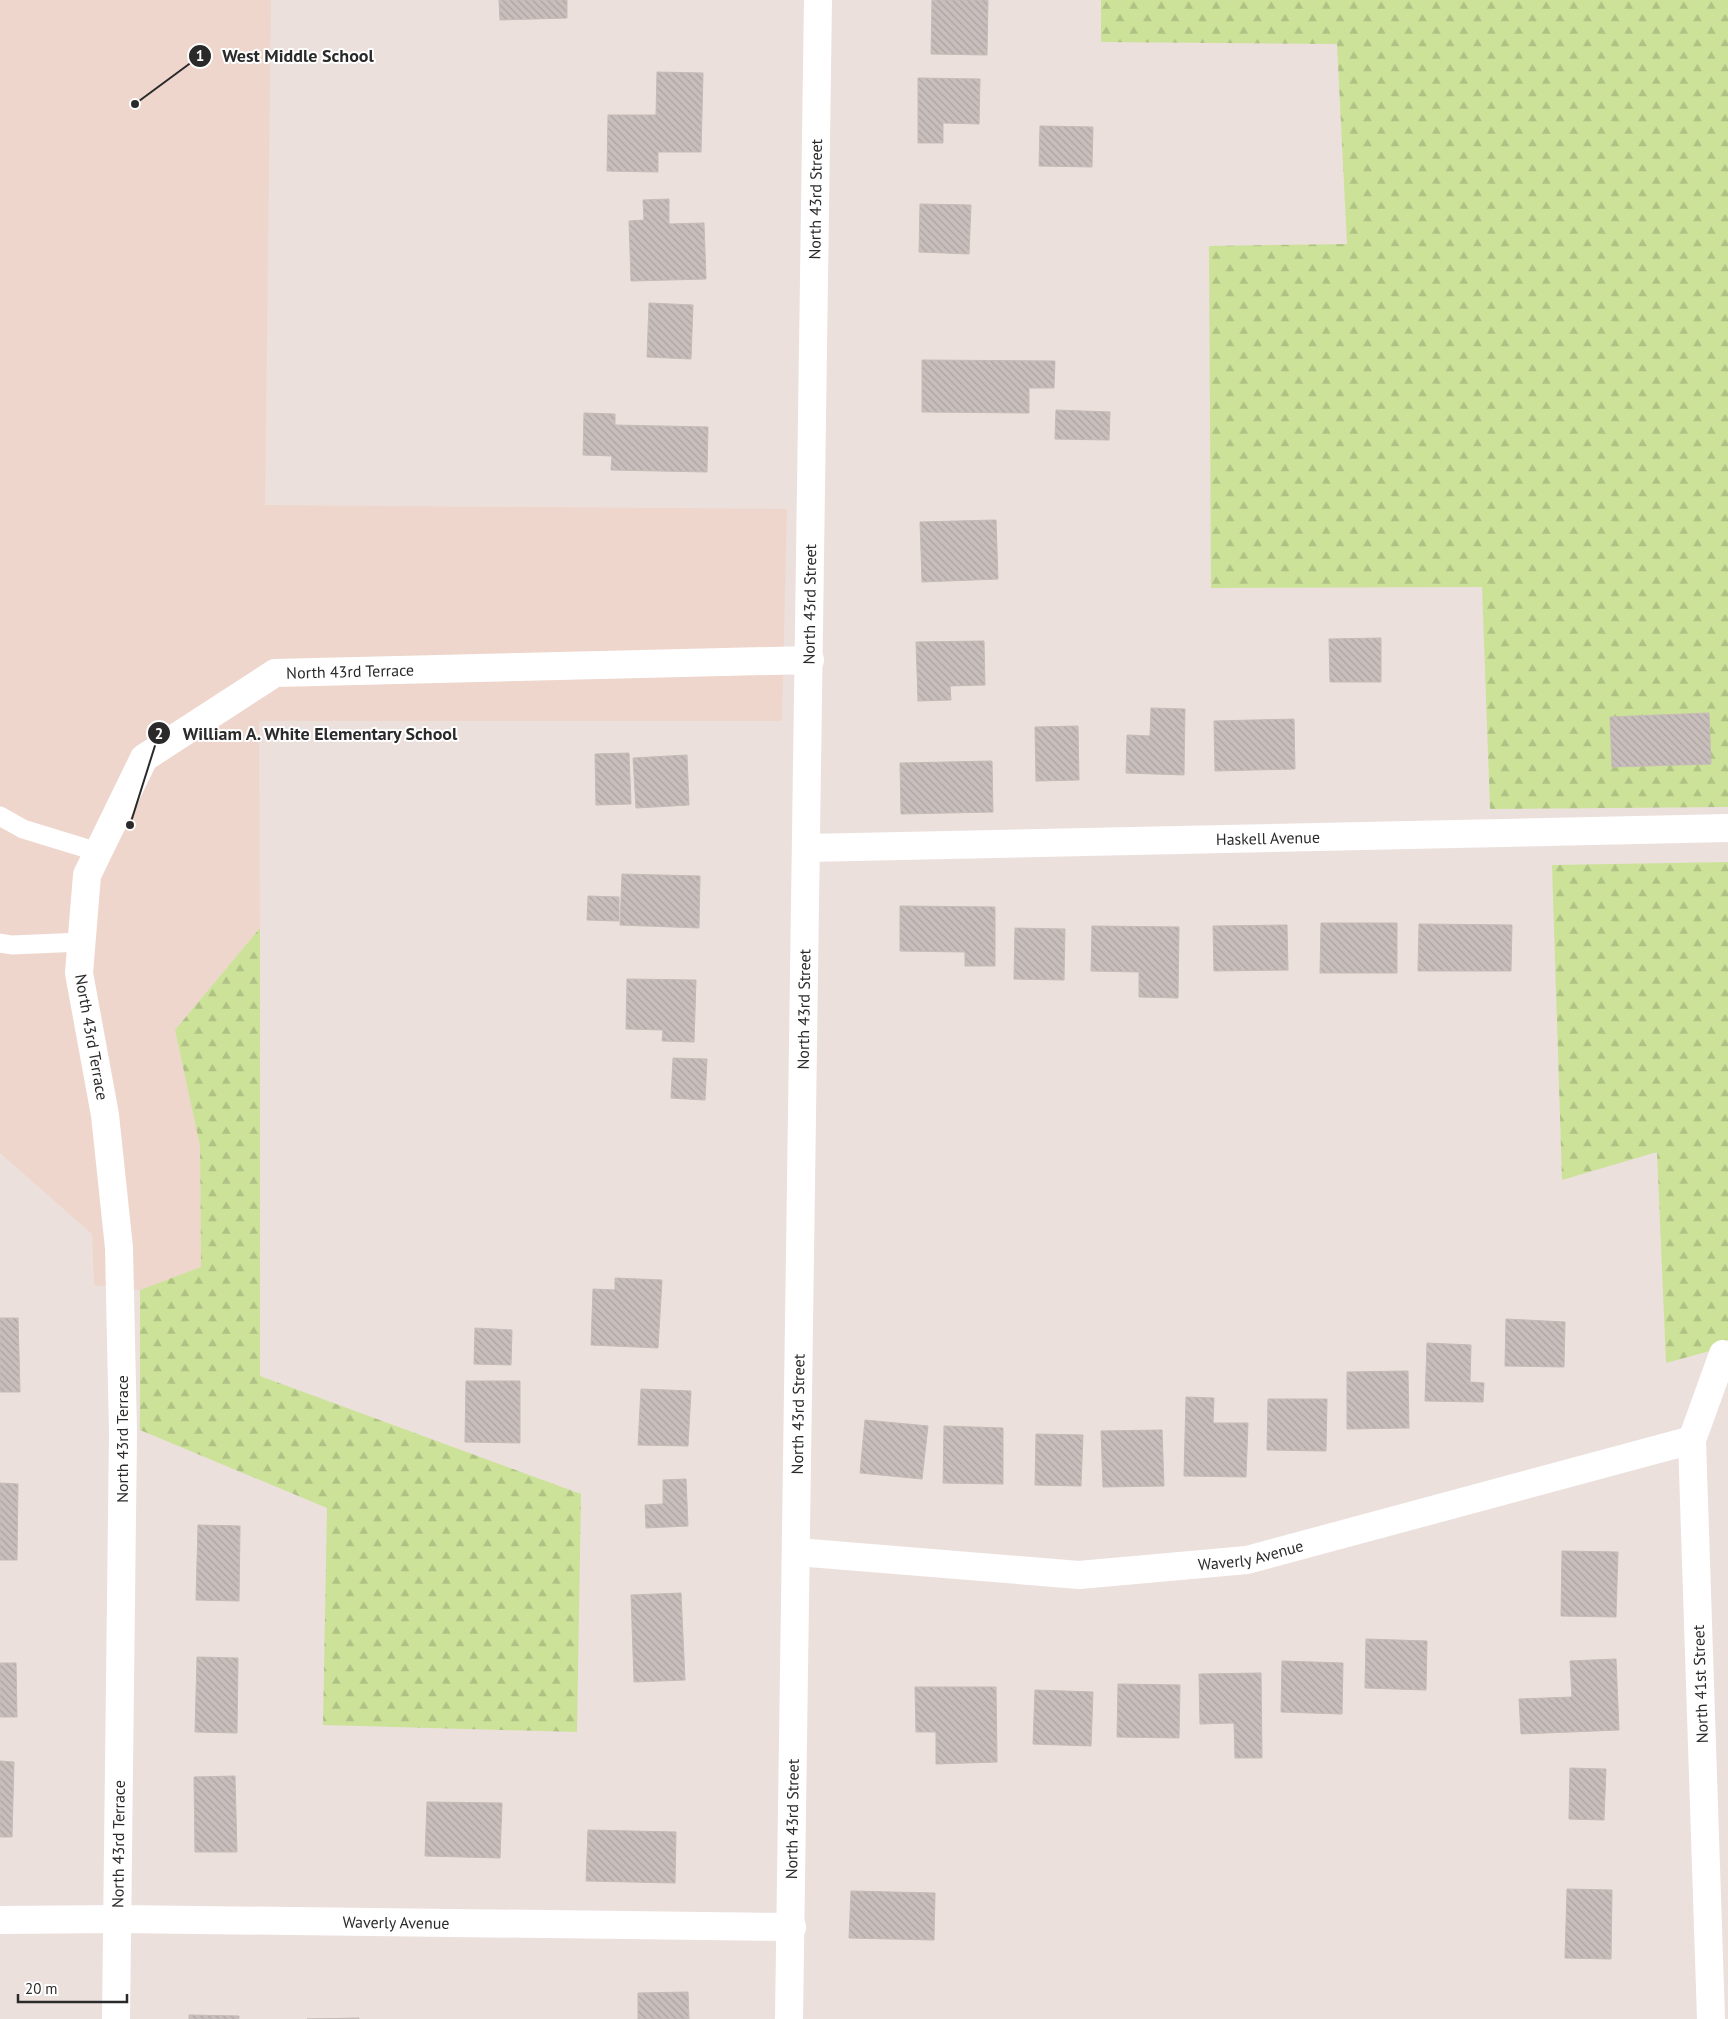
<svg xmlns="http://www.w3.org/2000/svg" width="1728" height="2019" font-family="'PT Sans',sans-serif">
  <defs>
    <pattern id="forest-firs" width="22" height="20" patternUnits="userSpaceOnUse" patternTransform="scale(1.25)"><rect width="22" height="20" fill="#cce299"/><path d="M5 1l3.5 6h-7zM16 11l3.5 6h-7z" fill="#afc284"/></pattern>
    <pattern id="building-back-hatch" width="6" height="6" patternUnits="userSpaceOnUse" patternTransform="scale(1.25)"><rect width="6" height="6" fill="#c8bebc"/><path d="M-1 5l2 2M0 0l6 6M5-1l2 2" fill="none" stroke="#aca3a2"/></pattern>
  </defs>
  <rect width="100%" height="100%" fill="#ece0dc"/>
  <polygon fill="#eed6cc" points="0,0 271,0 265,505 787,509 782,721 259,721 260,928 175,1030 200,1146 201,1268 140,1290 94,1285 92,1234 0,1153"/>
  <g fill="url(#forest-firs)">
    <polygon points="1101,0 1728,0 1728,807 1490,809 1482,587 1211,588 1209,246 1347,244 1337,44 1101,42"/>
    <polygon points="1728,862 1728,1346 1666,1363 1657,1152 1562,1180 1552,865"/>
    <polygon points="260,928 260,1376 581,1494 577,1732 323,1725 327,1508 140,1430 140,1290 201,1267 200,1146 175,1030"/>
  </g>
  <g fill="url(#building-back-hatch)" stroke="#c7bbb6">
    <polygon points="499,0 567,0 567,18 500,20"/>
    <polygon points="932,0 988,0 987,55 931,54"/>
    <polygon points="657,72 703,73 701,152 658,152 658,172 607,171 608,115 656,115"/>
    <polygon points="918,78 980,79 979,124 943,123 943,143 918,143"/>
    <polygon points="1040,126 1093,127 1092,167 1039,166"/>
    <polygon points="669,199 669,224 704,223 706,279 631,281 629,221 644,220 643,200"/>
    <polygon points="920,204 971,205 969,254 919,252"/>
    <polygon points="649,303 693,305 691,359 647,357"/>
    <polygon points="922,360 1055,361 1054,388 1029,388 1029,413 922,412"/>
    <polygon points="1056,410 1110,412 1109,440 1055,439"/>
    <polygon points="584,413 615,414 615,425 708,427 707,472 611,470 612,456 583,455"/>
    <polygon points="996,520 998,579 922,582 920,522"/>
    <polygon points="1381,638 1381,682 1330,682 1329,639"/>
    <polygon points="984,641 985,685 950,686 951,700 918,701 916,642"/>
    <polygon points="1151,708 1185,709 1184,775 1126,773 1127,735 1150,736"/>
    <polygon points="1709,713 1711,764 1612,767 1610,717"/>
    <polygon points="1294,719 1295,769 1215,771 1214,721"/>
    <polygon points="1078,726 1079,780 1036,781 1035,727"/>
    <polygon points="629,753 631,804 596,805 595,754"/>
    <polygon points="687,755 689,805 636,808 633,758"/>
    <polygon points="992,761 993,812 901,814 900,763"/>
    <polygon points="622,874 700,876 699,928 620,925"/>
    <polygon points="588,896 619,897 619,921 587,920"/>
    <polygon points="900,906 995,907 995,966 965,966 965,952 900,951"/>
    <polygon points="1321,923 1397,923 1397,973 1320,973"/>
    <polygon points="1419,924 1512,925 1511,971 1418,971"/>
    <polygon points="1287,925 1288,970 1214,971 1213,926"/>
    <polygon points="1092,926 1179,927 1178,998 1139,997 1139,972 1091,971"/>
    <polygon points="1015,928 1065,929 1064,980 1014,979"/>
    <polygon points="627,979 696,980 694,1042 662,1041 663,1030 626,1029"/>
    <polygon points="673,1058 707,1059 705,1100 671,1098"/>
    <polygon points="615,1278 662,1280 658,1348 591,1345 593,1289 615,1290"/>
    <polygon points="0,1318 18,1318 20,1392 0,1392"/>
    <polygon points="1506,1319 1565,1322 1564,1367 1505,1366"/>
    <polygon points="475,1328 512,1330 511,1365 474,1364"/>
    <polygon points="1427,1343 1471,1345 1470,1382 1484,1383 1483,1402 1425,1401"/>
    <polygon points="1408,1371 1409,1428 1347,1429 1347,1372"/>
    <polygon points="466,1381 520,1381 520,1443 465,1442"/>
    <polygon points="641,1389 691,1391 688,1446 638,1445"/>
    <polygon points="1186,1397 1214,1398 1213,1423 1248,1423 1246,1477 1184,1476"/>
    <polygon points="1268,1399 1327,1399 1326,1451 1267,1450"/>
    <polygon points="865,1420 928,1426 922,1479 860,1473"/>
    <polygon points="944,1426 1003,1428 1003,1484 943,1483"/>
    <polygon points="1162,1430 1164,1486 1103,1487 1101,1431"/>
    <polygon points="1036,1434 1083,1435 1081,1486 1035,1485"/>
    <polygon points="686,1479 688,1526 646,1528 645,1505 663,1504 663,1480"/>
    <polygon points="0,1483 18,1484 17,1560 0,1560"/>
    <polygon points="198,1525 240,1526 239,1601 196,1600"/>
    <polygon points="1562,1551 1618,1552 1616,1617 1561,1616"/>
    <polygon points="681,1593 685,1680 634,1682 631,1595"/>
    <polygon points="1366,1639 1427,1641 1426,1690 1365,1688"/>
    <polygon points="197,1657 238,1658 237,1733 195,1732"/>
    <polygon points="1616,1659 1619,1730 1521,1734 1519,1699 1572,1697 1570,1661"/>
    <polygon points="1282,1661 1343,1663 1342,1714 1281,1712"/>
    <polygon points="0,1663 16,1663 17,1717 0,1717"/>
    <polygon points="1261,1673 1262,1758 1235,1758 1234,1723 1200,1724 1199,1674"/>
    <polygon points="1118,1684 1180,1685 1179,1738 1117,1737"/>
    <polygon points="915,1687 996,1687 997,1762 936,1764 936,1732 916,1732"/>
    <polygon points="1035,1690 1093,1692 1091,1746 1033,1744"/>
    <polygon points="0,1761 14,1762 12,1837 0,1837"/>
    <polygon points="1570,1768 1606,1769 1604,1820 1569,1819"/>
    <polygon points="235,1776 237,1852 195,1852 194,1777"/>
    <polygon points="427,1802 502,1803 500,1858 425,1856"/>
    <polygon points="588,1830 676,1832 675,1883 586,1881"/>
    <polygon points="1567,1889 1612,1890 1611,1959 1565,1958"/>
    <polygon points="851,1891 935,1893 934,1940 849,1938"/>
    <polygon points="688,1992 689,2019 638,2019 638,1993"/>
    <polygon points="189,2015 239,2016 239,2019 189,2019"/>
    <polygon points="359,2018 359,2019 307,2019"/>
  </g>
  <g fill="none" stroke-linecap="round" stroke-linejoin="round">
    <g stroke="#fff" stroke-width="19">
      <polyline points="0,816 23,829 98,852"/>
      <polyline points="0,943 12,945 82,942"/>
    </g>
    <g stroke="#fff" stroke-width="28">
      <path id="s1" d="M807,848L1728,828"/>
      <path id="s2" d="M797,1552L1079,1575L1247,1560L1692,1440"/>
      <path id="s3" d="M0,1920L119,1919L792,1927"/>
      <path id="s4" d="M116,2019L123,1432L119,1248L105,1115L79,973L87,875L144,758L275,673L810,660"/>
      <path id="s5" d="M789,2019L818,0"/>
      <polyline points="1711,2019 1692,1440 1723,1354"/>
    </g>
  </g>
  <g text-anchor="middle" stroke-width="4" stroke-linejoin="round" paint-order="stroke">
    <g font-size="16" fill="#2a2a2a" stroke="#fff">
      <text dy="6" stroke="none"><textPath href="#s5" startOffset="1820">North 43rd Street</textPath></text>
      <text dy="6" stroke="none"><textPath href="#s5" startOffset="1415">North 43rd Street</textPath></text>
      <text dy="6" stroke="none"><textPath href="#s4" startOffset="1509">North 43rd Terrace</textPath></text>
      <text dy="6" stroke="none"><textPath href="#s1" startOffset="461">Haskell Avenue</textPath></text>
      <text dy="6" stroke="none"><textPath href="#s5" startOffset="1010">North 43rd Street</textPath></text>
      <text transform="translate(92 1037) rotate(80)" y="6">North 43rd Terrace</text>
      <text dy="6" stroke="none"><textPath href="#s5" startOffset="605">North 43rd Street</textPath></text>
      <text transform="translate(122 1439) rotate(-90)" y="6">North 43rd Terrace</text>
      <text dy="6" stroke="none"><textPath href="#s2" startOffset="456">Waverly Avenue</textPath></text>
      <text transform="translate(1700 1684) rotate(-92)" y="6">North 41st Street</text>
      <text dy="6" stroke="none"><textPath href="#s5" startOffset="200">North 43rd Street</textPath></text>
      <text dy="6" stroke="none"><textPath href="#s4" startOffset="175">North 43rd Terrace</textPath></text>
      <text dy="6" stroke="none"><textPath href="#s3" startOffset="396">Waverly Avenue</textPath></text>
    </g>
  </g>
  <path fill="none" stroke="#2a2a2a" stroke-width="2" d="M135 104L200 56M130 825L159 733"/>
  <g fill="#2a2a2a" stroke="#fff" stroke-width="2">
    <circle cx="135" cy="104" r="5"/>
    <circle cx="130" cy="825" r="5"/>
    <circle cx="200" cy="56" r="12"/>
    <circle cx="159" cy="733" r="12"/>
  </g>
  <g font-size="15" text-anchor="middle" font-weight="bold" fill="#fff">
    <text x="200" y="61">1</text>
    <text x="159" y="739">2</text>
  </g>
  <g font-size="18" text-anchor="middle" font-weight="bold" fill="#2a2a2a" stroke="#fff" stroke-width="4" stroke-linejoin="round" paint-order="stroke">
    <text x="298" y="62">West Middle School</text>
    <text x="320" y="740">William A. White Elementary School</text>
  </g>
  <path d="M18 1994v8h109v-8" fill="none" stroke="#2a2a2a" stroke-width="2.5"/>
  <text x="25" y="1994" font-size="15" fill="#2a2a2a" stroke="#ffffff" stroke-width="4" paint-order="stroke">20 m</text>
</svg>
